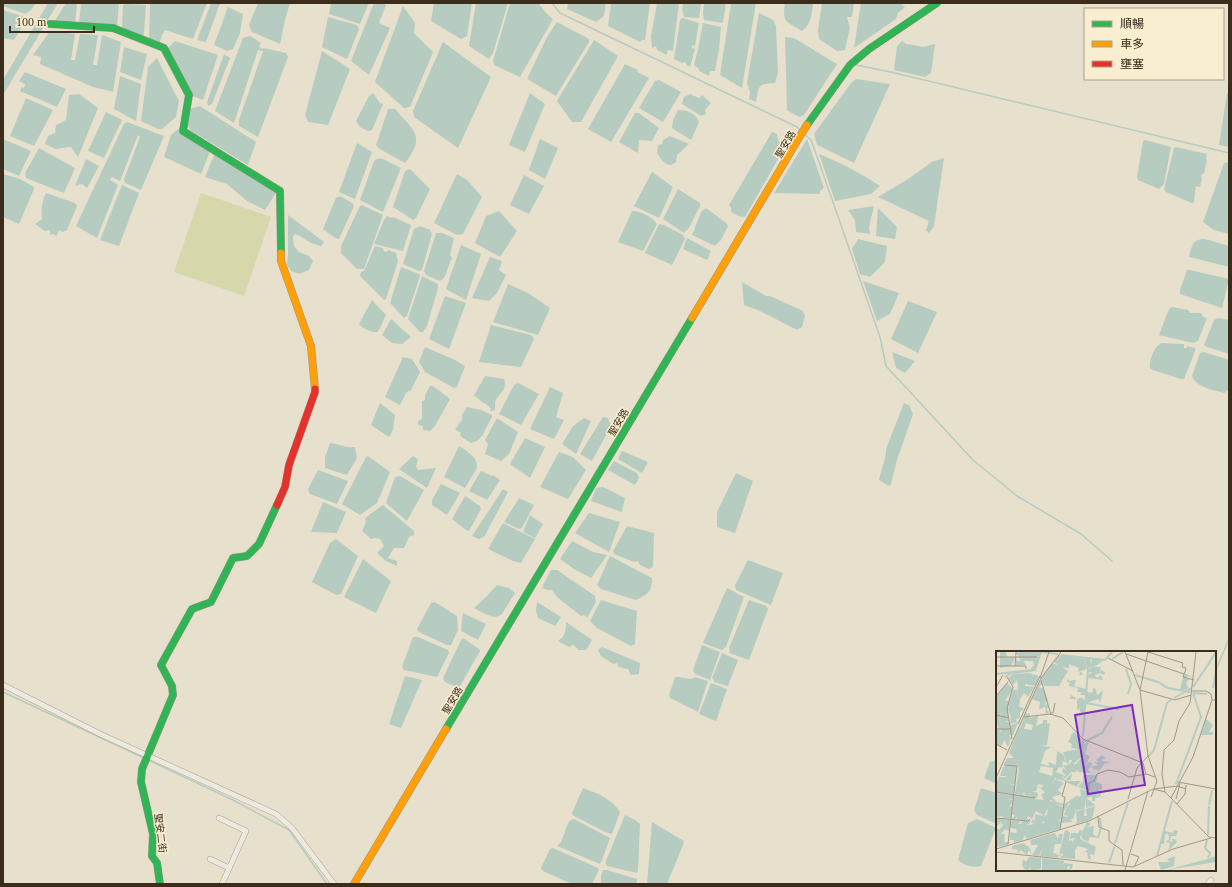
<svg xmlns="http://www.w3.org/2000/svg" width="1232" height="887" font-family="'Times New Roman','Noto Sans TC',serif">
  <rect width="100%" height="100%" fill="#e7e0cc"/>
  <polygon fill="#d6d8ac" points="201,193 271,217 244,296 174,272"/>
  <g fill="#b7ccc0">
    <polygon points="3,3 36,3 31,10 25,14 3,6"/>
    <polygon points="48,3 58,3 3,95 3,80"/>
    <polygon points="66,3 77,3 75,25 54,22"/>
    <polygon points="81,3 119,3 117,27 79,23"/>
    <polygon points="150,3 207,3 193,39 165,30 162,35 159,45 149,42"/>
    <polygon points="211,3 220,3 206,42 197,40"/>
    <polygon points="258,3 290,3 285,20 280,44 252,32 249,25"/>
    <polygon points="331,3 369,3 360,24 329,14"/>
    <polygon points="374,3 380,3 386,5 379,23 390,28 369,75 351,61"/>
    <polygon points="434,3 472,3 467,36 461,39 431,21"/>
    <polygon points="476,3 508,3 493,53 489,59 469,46"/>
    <polygon points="510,3 538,3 547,14 553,19 520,77 494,65 493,61"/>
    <polygon points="568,3 606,3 604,16 596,22 567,9"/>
    <polygon points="611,3 650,3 645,40 642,40 640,42 608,26"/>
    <polygon points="657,3 679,3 673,51 668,50 667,55 657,50 656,46 652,48 651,36"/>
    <polygon points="683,3 701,3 699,18 684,17 682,9"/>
    <polygon points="704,3 726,3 723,23 704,20 703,13"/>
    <polygon points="731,3 756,3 742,88 720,75"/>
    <path d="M785,3H813C812,14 811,24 802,31C786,21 782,23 785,3Z"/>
    <polygon points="822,3 854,3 852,17 847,17 850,28 845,50 837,51 819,39 818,30"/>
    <polygon points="861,3 900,3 905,7 898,13 896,19 854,48"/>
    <polygon points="126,4 146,5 144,34 140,38 122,30 123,5"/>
    <polygon points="403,6 415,23 414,33 433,52 410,107 404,108 375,82"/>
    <polygon points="228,7 243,14 240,33 233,49 227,51 214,45"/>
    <polygon points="3,10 24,17 24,24 14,40 3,38"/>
    <path d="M759,13L773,20L776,26L778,73L775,83C757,84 759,86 756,102L749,99L750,92L747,83Z"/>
    <polygon points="328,17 357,25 359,29 347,59 322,47"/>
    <polygon points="682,18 699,23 695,46 692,45 692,48 695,49 690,67 686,65 686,63 684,62 682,63 674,59 680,20"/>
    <polygon points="557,22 589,39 589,42 556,96 527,79 547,37"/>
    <polygon points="703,23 721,27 719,49 715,71 710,71 709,76 699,71 699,69 694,65 698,49 699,49 698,48"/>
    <polygon points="50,31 75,34 71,60 75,60 80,34 98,35 93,65 97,65 102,35 121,42 113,92 93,87 40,64 41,57 33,55"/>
    <polygon points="250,36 261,43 259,46 262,49 264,48 286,53 288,57 258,137 239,126 239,120 263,51 258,50 234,123 215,111 243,38"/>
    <polygon points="785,37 794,38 837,64 804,115 799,117 787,110"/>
    <polygon points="594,40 618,56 581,122 572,122 557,101"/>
    <polygon points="175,41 218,55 203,100 190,95 167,49"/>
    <polygon points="902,41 906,44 914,45 923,47 935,44 931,73 925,77 894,70 897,46"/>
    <polygon points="443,42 491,77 458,148 414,117 413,111"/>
    <polygon points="124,47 147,54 141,80 120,72"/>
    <polygon points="322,51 350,69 328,125 308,122 305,115"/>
    <polygon points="224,54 230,58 212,104 208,106 207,102"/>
    <polygon points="157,58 179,101 176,117 162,129 158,129 141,121 148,67"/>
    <polygon points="625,64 638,70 637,72 649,78 611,142 588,129"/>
    <polygon points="25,72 66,89 57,107 20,91 22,87 24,88 25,84 19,81"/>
    <polygon points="120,76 141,84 136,121 114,109"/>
    <polygon points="856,79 890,84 854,163 817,145 814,134 851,83"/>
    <polygon points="659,80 681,92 663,122 639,108 655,81"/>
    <polygon points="373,93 380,103 383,104 372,130 368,131 360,127 356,121 369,96"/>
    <polygon points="530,93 545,104 525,152 509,145"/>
    <polygon points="1227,93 1229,93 1229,147 1219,145"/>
    <polygon points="79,94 98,108 78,157 71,147 55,149 45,144 48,136 55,133 56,125 66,120 69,95"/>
    <polygon points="690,94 699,98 702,95 711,103 705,110 706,114 701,116 682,104 684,97"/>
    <polygon points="26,98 53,110 34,146 10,136"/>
    <polygon points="200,106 256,142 248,165 190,130 187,122 190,109"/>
    <path d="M388,109H395C413,130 427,136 405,163L380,149L376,145Z"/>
    <path d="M678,110C688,110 695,113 699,122L691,140L672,128L673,120Z"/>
    <polygon points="106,112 122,120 104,158 88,151"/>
    <polygon points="635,113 639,113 659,128 652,141 639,140 638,153 619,142"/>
    <polygon points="127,122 164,136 141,190 125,183 124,179 140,137 138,135 120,181 112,177 110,180 118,185 97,238 76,226 124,124"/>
    <polygon points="178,129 183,131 211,149 201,174 164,157 171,135"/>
    <path d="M772,132L777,134C777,141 780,143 786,145L745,217L738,216L731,212V207L729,205Z"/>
    <path d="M670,136L689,144L677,155L676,162L671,165C663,164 661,159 657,153L658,145L662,144L663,140Z"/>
    <polygon points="3,139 31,151 19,176 3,169"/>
    <polygon points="540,139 558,148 545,179 529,170"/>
    <polygon points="807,139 824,188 820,191 820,194 774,193"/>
    <polygon points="1145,140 1171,147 1164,184 1159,189 1138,180 1137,177 1143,141"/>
    <polygon points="357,143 372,152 355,199 339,192"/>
    <polygon points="1176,147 1207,154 1206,159 1207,160 1204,173 1202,174 1201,176 1202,179 1200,187 1196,186 1194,202 1192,203 1166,192 1164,189 1174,148"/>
    <polygon points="39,148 75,168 64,193 26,178 25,173"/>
    <polygon points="215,153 277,191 265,210 247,201 227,184 205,177"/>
    <path d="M819,154C842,163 860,173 880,186L871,194L835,201Z"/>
    <polygon points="379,158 383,159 401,168 383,212 360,200 374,161"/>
    <polygon points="944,158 934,226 929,233 926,230 929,221 878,197 908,179 932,162"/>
    <polygon points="86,159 99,166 87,188 82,184 75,186"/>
    <polygon points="1229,162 1229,234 1214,230 1203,222 1224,163"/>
    <polygon points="410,169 430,189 416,218 413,220 393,207 405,171"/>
    <polygon points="652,172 673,187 659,218 634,206"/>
    <polygon points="3,174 20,179 34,187 34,189 19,224 3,217"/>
    <polygon points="457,174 467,180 482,197 463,234 457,235 434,223"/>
    <polygon points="524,175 544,186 529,214 510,205"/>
    <polygon points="122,185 139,193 119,246 100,240"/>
    <polygon points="678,189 700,203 700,206 689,228 684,233 663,219"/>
    <path d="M46,193L75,203L77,206L67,230L63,232L59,230L56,237L54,234L50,235V230L45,231L35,224L42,219C41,210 42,201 46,193Z"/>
    <polygon points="340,196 352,203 354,206 339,239 335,238 323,229 336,198"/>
    <polygon points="362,205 383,215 364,269 357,269 341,253 341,246 360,206"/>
    <polygon points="874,206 869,227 870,234 856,232 855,220 848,210"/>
    <polygon points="706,208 726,223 728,226 721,240 715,246 692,235 701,212"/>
    <polygon points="878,208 897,227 895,239 876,236"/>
    <polygon points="499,211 517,231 500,257 475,243 486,216"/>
    <path d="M632,211C640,211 653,217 657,224L643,251L618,242Z"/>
    <polygon points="288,215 324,242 321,246 311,243 300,236 295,234 293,237 294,246 299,252 309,256 313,261 309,270 299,274 291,271 287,265 288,255"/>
    <polygon points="387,216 392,218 393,217 411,225 403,251 374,244 384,220"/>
    <polygon points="659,224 664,225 683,235 685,239 672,265 645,253"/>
    <polygon points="420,226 430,230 432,234 422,270 419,271 403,264 414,229"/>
    <polygon points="436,233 442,233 454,238 450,255 452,258 444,278 440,281 426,275 424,271"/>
    <polygon points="687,238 711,251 707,260 683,249"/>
    <polygon points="858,239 887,246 885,262 870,277 860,274 852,249"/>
    <path d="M1205,239L1229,246V267L1189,257C1192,246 1192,239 1205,239Z"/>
    <polygon points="461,245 481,254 466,300 446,289"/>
    <polygon points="375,246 383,248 384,251 386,252 388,250 396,253 398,261 386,299 384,300 360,276 361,272 364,271"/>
    <polygon points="490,257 502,261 499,270 506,275 497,293 489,301 472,298"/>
    <polygon points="401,267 419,274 420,276 407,316 404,318 390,303"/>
    <polygon points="1187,270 1190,270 1229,279 1222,308 1180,294 1180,290"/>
    <polygon points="422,276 438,284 438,288 427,326 423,332 420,332 408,319"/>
    <polygon points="863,281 899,293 890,314 877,321"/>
    <polygon points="742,282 766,296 770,296 803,311 805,316 802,327 797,330 760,311 744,305"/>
    <polygon points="508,284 528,293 550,308 538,335 493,322"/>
    <polygon points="445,296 466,303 449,349 429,339"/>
    <path d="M372,300L386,315L378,332C372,333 363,329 359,324Z"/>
    <polygon points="908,301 937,312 918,353 891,339"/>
    <polygon points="1172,307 1188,310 1190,313 1201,313 1203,317 1207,318 1198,341 1193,343 1159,335 1169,309"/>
    <polygon points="1218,318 1229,320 1229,354 1207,347 1204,345 1214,320"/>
    <polygon points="391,319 411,337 402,344 392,343 382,335"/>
    <polygon points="491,325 531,335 534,339 521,367 479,362"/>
    <path d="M1161,343L1184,344V348H1187V346L1195,348V351L1184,379H1181L1153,370L1150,368C1149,360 1154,347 1161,343Z"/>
    <polygon points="425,347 455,360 465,366 457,387 454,388 425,372 419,362"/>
    <polygon points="892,352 915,361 905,373 896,368"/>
    <path d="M1204,352L1229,360V390L1224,393C1214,390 1195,387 1192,376L1200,353Z"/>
    <polygon points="403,357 412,359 420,372 411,390 406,393 400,405 385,397"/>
    <path d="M485,376L504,379C508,392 498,392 495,403C495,404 495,409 495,410L491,411L489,406L482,402L475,396L473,397Z"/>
    <polygon points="518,383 539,394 521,425 499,414 514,385"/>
    <polygon points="430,386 433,386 450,399 435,426 430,431 423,430 423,426 418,425 418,422 422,418 422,401 425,400 425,395"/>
    <polygon points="550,387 563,393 556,417 564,420 554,439 530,429"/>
    <polygon points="380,403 395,415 393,430 389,437 371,425"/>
    <path d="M904,403L909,405L913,414L897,460L891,484L889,486L879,480C881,469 886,460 886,449Z"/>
    <polygon points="467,407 481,410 492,415 492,417 482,436 477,441 471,443 460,436 461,433 455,429 462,420 462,415"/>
    <polygon points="603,417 608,418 611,426 592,461 580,454"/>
    <polygon points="497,418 518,432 509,454 501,461 485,454 488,444 485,440"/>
    <polygon points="584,418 591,421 576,454 562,444 573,426"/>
    <polygon points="525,438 545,447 530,478 510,464"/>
    <path d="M330,443C340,444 344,448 355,447L357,458L347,475L325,468V457Z"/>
    <path d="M459,446C463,448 474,456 476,461C477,463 477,465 477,468L465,488L444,477Z"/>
    <polygon points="622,451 648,462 642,473 618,459"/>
    <polygon points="559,452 573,457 586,470 568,499 540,487"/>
    <polygon points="368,456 390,472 377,503 360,515 342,504 366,457"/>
    <polygon points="413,456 418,459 416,467 418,470 436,468 427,488 399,469"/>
    <polygon points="614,461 637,473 639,478 635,485 608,470"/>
    <polygon points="318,470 348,481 337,504 310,494 308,489"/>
    <polygon points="481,471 492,476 493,475 500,480 487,500 469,491"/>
    <polygon points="736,473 753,481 735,533 717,527 717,512"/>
    <polygon points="400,476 424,490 407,521 386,503 395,477"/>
    <polygon points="441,484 460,493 447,515 432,505 432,500"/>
    <polygon points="603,487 625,498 622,512 591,501 596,488"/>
    <polygon points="503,489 508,492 484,537 479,539 472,536"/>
    <polygon points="465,496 480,506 481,509 469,531 466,530 452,519"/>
    <polygon points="519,498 534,505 522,528 519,529 504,522"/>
    <polygon points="323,502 346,512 337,533 311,532"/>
    <polygon points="383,505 414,531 414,535 409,537 404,548 394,548 388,558 397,561 397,566 386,561 377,553 384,546 380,539 375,538 371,539 362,531 366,522 365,518"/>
    <polygon points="589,513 620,522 609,552 575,533"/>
    <polygon points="530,515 543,524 535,538 523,532"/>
    <polygon points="503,523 535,539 521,563 513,561 488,549"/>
    <polygon points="627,526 654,533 653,567 649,569 640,565 638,561 634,562 614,554 613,551"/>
    <polygon points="336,539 358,556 341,594 336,595 312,582 330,543"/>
    <polygon points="572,541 593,552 607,555 591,578 574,569 560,559"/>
    <path d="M610,556L652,578C652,592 648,594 636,600L601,589L597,585Z"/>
    <polygon points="363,559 391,581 376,613 344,597"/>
    <polygon points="748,560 783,573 771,605 736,590 735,585"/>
    <polygon points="551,570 557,570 595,596 596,602 587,618 584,615 581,616 557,597 552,590 548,590 542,588 544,583"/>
    <path d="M497,585L509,588L515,593L502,614L496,617C488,616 481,612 474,608L486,597Z"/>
    <polygon points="727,588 744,597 726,647 722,650 703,643"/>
    <polygon points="601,600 637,611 635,644 631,646 597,628 590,621"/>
    <polygon points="749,600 766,606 768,609 749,660 729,653 730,650 729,648"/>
    <polygon points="435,602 457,616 458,630 451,645 447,645 419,632 417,629 431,603"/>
    <polygon points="537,602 561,617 555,626 538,618 536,611"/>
    <polygon points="463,613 486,624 478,640 461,631"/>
    <path d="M566,622L592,640L586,650H579L573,645L569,647L558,641C566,635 566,630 566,622Z"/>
    <polygon points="413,637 418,637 448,650 449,653 437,677 404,670 402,667"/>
    <polygon points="463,638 479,649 480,651 459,688 445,682 443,678 461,640"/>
    <polygon points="702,645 720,652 710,680 695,674 693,670"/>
    <polygon points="602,647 640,663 639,674 631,675 628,669 619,667 617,663 613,664 601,656 598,650"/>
    <polygon points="722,653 738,660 728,686 714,682 714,680 712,678"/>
    <polygon points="405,676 422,680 401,728 389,724"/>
    <polygon points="675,677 678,677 691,679 695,677 708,681 698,712 670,698 669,695"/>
    <polygon points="711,683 727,689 716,721 699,714"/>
    <polygon points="997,760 997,784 984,778 990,762"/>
    <path d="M583,788C597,793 612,799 620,812L612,834L605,832L574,816L572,813Z"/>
    <polygon points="981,788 997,793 997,824 977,815 974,810"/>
    <polygon points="625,815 635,820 640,824 638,871 637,873 607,866 605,863"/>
    <polygon points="574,819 610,838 602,860 600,864 557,846 561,842 569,821"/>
    <path d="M977,819L996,828L981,866C974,868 964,866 958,860L968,823Z"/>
    <polygon points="652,822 684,841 683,845 667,884 647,884"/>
    <polygon points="553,848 598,868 599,870 592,884 572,884 543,871 541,868 550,849"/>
    <polygon points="603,870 607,870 637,879 637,884 601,884 601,876"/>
  </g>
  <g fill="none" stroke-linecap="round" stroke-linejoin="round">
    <g stroke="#b7ccc0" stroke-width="1.5">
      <polyline points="552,3 560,13 797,127 801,131"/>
      <polyline points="857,65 895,73 1229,153"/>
      <polyline points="804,134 811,140 820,165 880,337 886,366 973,460 1017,496 1081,534 1112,561"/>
      <polyline points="1215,672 1229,639"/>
      <polyline points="3,692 144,758"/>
      <polyline points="148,760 231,799 289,830 327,884"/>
    </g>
    <defs>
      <g id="street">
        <polyline points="3,685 100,734 276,814 292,828 334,884"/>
        <polyline points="219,818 246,831 222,884"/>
        <polyline points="210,859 229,868"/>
        <polyline points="1208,884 1211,880"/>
      </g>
      <g id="fast">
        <polyline points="50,24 113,28 164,48 189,95 183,131 280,191 281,253"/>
        <polyline points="807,125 850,65 869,49 937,3"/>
        <polyline points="446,729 692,318"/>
        <polyline points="160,884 157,863 152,856 153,834 141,782 142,769 173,695 172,686 161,665 192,609 211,602 233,558 247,556 259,544 277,505"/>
      </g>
      <g id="slow">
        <polyline points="281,253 281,261 311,346 315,389"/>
        <polyline points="692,318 800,136 807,125"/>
        <polyline points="354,884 446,729"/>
      </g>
      <polyline id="jam" points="277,505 285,487 289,465 315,392 315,389"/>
    </defs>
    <use href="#street" stroke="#aca495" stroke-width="6"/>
    <use href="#fast" stroke="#9c9485" stroke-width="8"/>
    <use href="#slow" stroke="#9c9485" stroke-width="8"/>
    <use href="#jam" stroke="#9c9485" stroke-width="8"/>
    <use href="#street" stroke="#eee9de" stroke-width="5"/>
    <use href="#fast" stroke="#30b455" stroke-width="7"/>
    <use href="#slow" stroke="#ff9f0a" stroke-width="7"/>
    <use href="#jam" stroke="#e5322d" stroke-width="7"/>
  </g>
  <g text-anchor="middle" stroke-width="3" stroke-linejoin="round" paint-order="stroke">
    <g font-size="10" fill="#3c2c1c" stroke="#f9eed0">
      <text transform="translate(785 144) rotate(-59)" y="4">聖安路</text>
      <text transform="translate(618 422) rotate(-59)" y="4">聖安路</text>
      <text transform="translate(452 700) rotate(-59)" y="4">聖安路</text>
      <text transform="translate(161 833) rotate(83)" y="4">聖安二街</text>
    </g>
  </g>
  <g transform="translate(996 651)">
    <rect width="220" height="220" fill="#e7e0cc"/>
    <path d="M4,1H10L11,6L19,7L15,15L4,17ZM24,1H43L38,15L37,10H27L30,14L20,15V6L21,10H25L20,2ZM63,4L89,8L91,18L85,20L87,24H83L85,20L82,21L83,17L73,13V17L66,16L72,20L63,35H48L45,28L56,12L62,14L58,11ZM94,8L95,13L96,8L107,10L98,16H105L103,22L105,19L109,21L108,24L104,22L99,24L101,27L105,24L107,29L92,27V24L96,21H92V18L98,16L92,17L90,8ZM33,22L43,25L39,35L29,33V35L38,36L32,46L28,42L24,48L23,55L28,58L24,61V67L19,68L22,71L14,73L15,67L12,56L17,39H21V44L22,35L21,29L17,34L12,27L17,23ZM188,22L197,26L192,25L190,28H193L190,32L193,38L184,39ZM72,27L73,30L80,29L78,35L90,38V44H84L86,41H81L82,37L73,35L74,31H71ZM45,29L46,33L43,36L48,38L52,50H50L49,55L53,51L51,59L53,63L49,62L50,56L43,58L44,51L36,48ZM11,32L17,38L9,50H13L12,66H5L4,61V65L0,64V46ZM97,37L100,38L101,44L107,39L104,53L103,48L90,52L91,41L96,42ZM75,44L83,49V47H89L86,48L89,49L88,63H85L83,56V60L81,58V48H74ZM30,62L34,63L33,67L42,65L40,75L47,72V69H51V73L54,72L51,94L46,95L55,96L49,100L45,113L53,115L52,111L60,114L61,100L68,104L69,110L70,109L67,101L83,98L75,97L76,93L72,91L77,81L82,83L80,84L86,88L84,94L87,88L91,90L88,92L90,93L86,106L77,113H80L70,124L66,121L67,117L71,120L67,115L74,113L76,109H73V113L67,110L66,117L63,116L60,121L68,124L65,129L68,130L76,122L75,129L68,130H85L81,135L82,136L87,130V124H102L100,131L106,133V138L103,139L106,140L104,145L124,152L100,143L104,146L99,147V150H96V146L90,147L99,154L90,157V150L88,158L80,159L77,168H74L77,171L66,172V164L70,166L72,165L68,164L71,155L67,162L68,153L73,155L75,149L85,145L84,138L100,143L59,127L52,143V156L54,151L67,156L65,168L62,169L65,170L64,178L53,181L54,175L53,181L45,183L46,172H49L46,169L51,163L52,157L47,164L40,160L36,168L32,165L31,170L21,169V165L20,168H16L19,164L16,163L18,144L39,145L29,144L28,141L27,144L19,143L23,117L21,114L19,133H14L19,134L18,143L0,141V133L3,126H10V125H4L7,116L13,114L8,113L11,107H18L13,102L23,77L36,79L37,74L30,72L28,78L24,77ZM45,115L57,117L56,125L43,121ZM42,133L47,134L46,137L42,136L49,141L45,144L48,149L38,148L41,147L42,142L36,140H40ZM0,64L12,67L13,70L8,71H13V81L14,74L22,72L17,84H13L15,87L12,96L8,89L5,96L0,93V79H4L5,82V79L2,78V73L0,78ZM210,68L217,74L213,81H217V84H205L207,77H210L207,76ZM89,103L94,105L89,116L92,111L96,112L95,116L102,114L98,111H103L100,109L106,104L110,108H106V110L115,111L111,112L116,113L109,112L103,120L94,116L92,119L96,122L82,121L81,119L80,121H74ZM61,129L68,132L62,139L66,143L56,146L62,152L52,148L53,139ZM0,142L10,143V145L11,143L17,144V148H12L17,149L14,156H16L15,168L6,167L7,165L0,166ZM99,155L96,168L78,174L81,171L80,160L89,158L88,165H91L90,158ZM39,163L47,165L43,184L31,188L28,184L27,189L18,192V189H14V181L21,182L20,178L15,177V173L13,180L9,178L5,183H9L8,191H13L12,194L0,196V176L3,179L7,174L5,171L0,176V167L14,169L15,171L17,169L25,170L22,173H25L26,170L35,169L33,173H30L33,174L38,173L35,171L37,168L39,170ZM91,171L95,173L91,176L98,175L97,183L102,187L94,186L92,191L86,188L85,183ZM69,179L74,181L73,190L76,189L77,192L78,188L81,187H78L74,188L75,182H83V179H86L84,188L100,196L98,204L94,203L95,209L92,208L91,201L87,202L92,198L82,195L79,199V208L66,207L63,204L62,207L44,205L46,197L43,205L36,204L42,194H35L34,189L55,183L56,188L55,183L59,182L62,188L63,183H67L65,193H59L57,202L67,205V203H63ZM178,179L182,180L180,185H175L174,190H172L177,191L176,188H179L181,191L172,200L174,192L170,191L173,188L172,182L169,184L168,193H164L166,187L168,180L177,182L176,184ZM27,192L34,197L36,204L33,199L31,204L25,199L21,203L22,199L16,198V195ZM215,203V206H220V211L171,219L215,207ZM179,205L178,215L165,219L162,211H174L171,208ZM33,206L45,207V218H39L45,219H35L34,216L33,219L28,218L26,214L27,208L30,211ZM46,207L68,210L67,217L68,212L77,213L76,218H72L75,216L72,215L71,217V218L76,219H46Z" fill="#b7ccc0" fill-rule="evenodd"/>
    <path fill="none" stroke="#b7ccc0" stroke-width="2" d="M45,1L62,3M65,4L109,9L116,1M116,8L127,1M211,15L220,1M130,18L135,33L132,43M0,23L35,19L39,15L44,1M139,24L162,31L172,37L194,41M9,26L15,22L39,19L45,1M197,36L211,15M217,37L220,21M197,42L211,43M178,47L196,37M90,52L123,58M87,86L92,18L90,7M152,106L158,99L171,52L175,49M66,129L87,107L92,89L106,82L116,66M180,133L205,66L197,42M54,151L69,154L82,145M213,154L216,139M44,184L46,168L53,151V139L61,128M212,184L213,155M102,187L105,176L104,167M211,189L209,197L214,202L212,207M119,192L132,152M161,205L176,150M113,212L119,194"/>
    <path fill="none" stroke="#a39886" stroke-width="1" d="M129,1L144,39L152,105L161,130L155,146M152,1L144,39L179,49L195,44M130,3L188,23L189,21L190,17L186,16L187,12L152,1M0,6H41M112,7L137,20M0,15H30V18M19,15L20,1M188,23L187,26L198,29M11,26L17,36L11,57L16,88M44,27L53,1M45,29L55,64M0,36L7,24M196,40H210L215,43L216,49H220M0,45L12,31M55,62H57L59,52M0,64L13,67M28,66L54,63L67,67L87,88L147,112L150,123L159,126M22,73L44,25M0,78H14M0,93L11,99M8,114L21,115L12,193M0,127L45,27L65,1M182,131L220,138M158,138L181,135L190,138M93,140V132L98,130L101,123L112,119L124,121L133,126L150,123M0,141L39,147M169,141L166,123L168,99L178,89L183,70L194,52L200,1M175,147L197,106L216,49M132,148L141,117L152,105M180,148L184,132M181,153L189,143L190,134M102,165L103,176L113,180V190L126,199L127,214M0,167L32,170L34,168M64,179L69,146L66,145L70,131M0,198L93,170L157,138L169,141L213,186L220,187M0,201L137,216L177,198L215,187M135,203L143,206L138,216M129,219L152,140"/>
    <path fill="#7b2cbf" fill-opacity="0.15" stroke="#7b2cbf" stroke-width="2" d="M136,54L149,134L92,143L79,64Z"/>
    <rect width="220" height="220" fill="none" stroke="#3c2c1c" stroke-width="2"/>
  </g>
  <rect width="1232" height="887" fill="none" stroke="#3c2c1c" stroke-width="8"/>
  <rect x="1084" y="8" width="140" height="72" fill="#f9eed0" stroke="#ada088"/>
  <rect x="1092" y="21" width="20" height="6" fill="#30b455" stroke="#ada088"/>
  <text x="1120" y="28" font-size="12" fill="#3c2c1c">順暢</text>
  <rect x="1092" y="41" width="20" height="6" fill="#ff9f0a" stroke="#ada088"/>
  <text x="1120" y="48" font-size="12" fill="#3c2c1c">車多</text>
  <rect x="1092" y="61" width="20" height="6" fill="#e5322d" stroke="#ada088"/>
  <text x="1120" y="68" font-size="12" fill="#3c2c1c">壅塞</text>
  <path d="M10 26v6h84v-6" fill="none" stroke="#3c2c1c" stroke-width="2"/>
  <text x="16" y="26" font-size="12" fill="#3c2c1c" stroke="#f9eed0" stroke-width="3" paint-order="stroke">100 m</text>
</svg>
